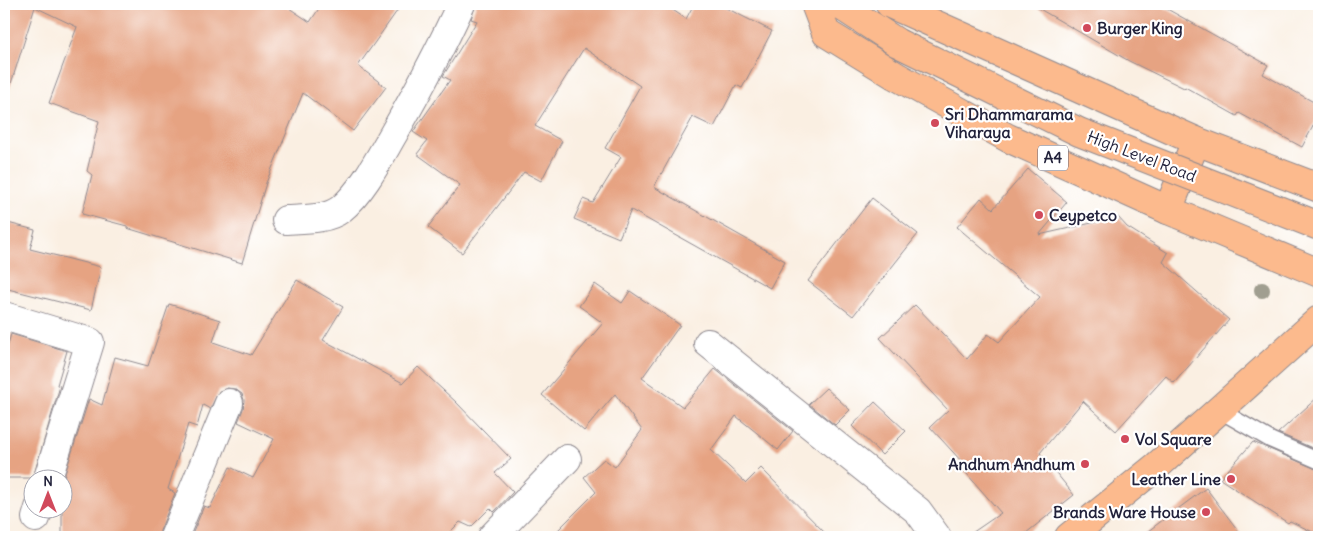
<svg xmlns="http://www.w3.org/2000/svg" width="1323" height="541" font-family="Delius,sans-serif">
  <rect width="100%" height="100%" fill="#fff"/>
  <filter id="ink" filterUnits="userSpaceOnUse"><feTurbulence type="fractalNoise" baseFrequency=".02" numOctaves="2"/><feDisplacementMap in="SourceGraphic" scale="10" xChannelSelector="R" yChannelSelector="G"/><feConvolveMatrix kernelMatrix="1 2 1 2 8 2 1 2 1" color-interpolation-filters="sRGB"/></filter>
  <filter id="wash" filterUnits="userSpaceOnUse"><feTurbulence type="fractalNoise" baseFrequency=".0096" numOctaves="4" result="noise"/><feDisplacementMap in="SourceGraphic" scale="20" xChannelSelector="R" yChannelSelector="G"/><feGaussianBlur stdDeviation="1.12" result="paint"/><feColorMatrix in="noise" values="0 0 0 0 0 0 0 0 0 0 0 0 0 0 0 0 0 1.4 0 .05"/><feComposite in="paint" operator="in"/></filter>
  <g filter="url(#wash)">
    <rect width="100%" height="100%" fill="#faefe2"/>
    <g id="blocks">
      <g fill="#e6a382">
        <polygon points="4,4 283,4 310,22 322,4 402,4 358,66 386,87 353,131 303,93 266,183 242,263 127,228 127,226 82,214 92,175 87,171 99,121 49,103 77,27 35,7 9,90 4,90"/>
        <polygon points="476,4 664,4 686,19 694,4 718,4 772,31 742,88 736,85 714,127 693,117 654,187 785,261 770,288 631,210 619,238 574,219 583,199 593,203 621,157 605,148 640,86 584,48 535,126 562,141 541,181 524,172 462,253 428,227 460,185 417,154 427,141 413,132 450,80 443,76 477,21 471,19"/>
        <polygon points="1031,4 1158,4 1268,65 1263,74 1319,105 1319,115 1302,147 1239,113 1237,116 1185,87 1184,88 1129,61"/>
        <polygon points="1028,169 1067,202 1039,235 1118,217 1127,227 1168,253 1163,262 1229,320 1174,383 1166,376 1116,431 1083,401 1040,453 1074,495 1021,537 966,537 1001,513 960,466 963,463 930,427 948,410 880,338 915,305 967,359 988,334 999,342 1040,297 957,227 981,198 993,209"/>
        <polygon points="872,198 918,234 853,316 808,281"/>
        <polygon points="4,222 35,230 30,249 101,267 91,310 4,288"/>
        <polygon points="297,280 343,307 323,340 403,383 418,367 456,402 511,459 495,473 513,492 494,512 490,508 471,527 460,522 445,537 191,537 204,506 210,508 230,467 253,478 274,439 238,422 243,409 244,400 242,394 235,389 227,388 219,391 210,409 203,405 197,427 188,424 168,489 175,493 160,531 159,537 62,537 62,483 89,399 102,405 115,357 148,366 169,304 220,320 213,342 251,355"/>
        <polygon points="595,284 622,303 630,291 680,325 642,378 683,407 715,369 793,431 778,450 736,416 711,450 746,483 761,468 829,537 551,537 596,492 584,477 604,459 615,467 642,430 615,394 584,431 542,395 603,323 579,306"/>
        <polygon points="11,334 67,351 57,385 60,386 33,478 4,478 4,358"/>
        <polygon points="826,388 850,410 835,425 809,404"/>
        <polygon points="1319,396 1319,451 1278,433"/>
        <polygon points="875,402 906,431 882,455 852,426"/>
        <polygon points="1253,442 1319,470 1319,535 1290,521 1288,523 1220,479"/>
        <polygon points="1206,488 1243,537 1140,537"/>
      </g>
    </g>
  </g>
  <g filter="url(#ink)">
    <use href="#blocks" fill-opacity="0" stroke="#8e888e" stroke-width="1"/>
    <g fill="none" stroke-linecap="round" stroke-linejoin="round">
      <defs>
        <polyline id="lane" points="1219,410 1271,440 1319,461"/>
        <g id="street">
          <path d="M286,220C303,219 327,220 341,209C363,191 380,157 394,133C418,91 441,48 461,4"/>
          <polyline points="4,316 90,342 48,478"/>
          <polyline points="708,343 918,511 937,537"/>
          <polyline points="36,518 39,508"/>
          <polyline points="174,537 229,403"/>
          <polyline points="492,537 567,459"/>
        </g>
        <polyline id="primary" points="1069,537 1157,466 1319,320"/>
        <g id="highway">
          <polyline points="815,4 826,33 896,76 1008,138 1168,210 1319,273"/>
          <polyline points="838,4 898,43"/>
          <polyline points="890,4 1196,141 1319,188"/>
          <polyline points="1168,210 1196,141"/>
        </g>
      </defs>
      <use href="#lane" stroke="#8e888e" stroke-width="18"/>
      <use href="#street" stroke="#8e888e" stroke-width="30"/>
      <use href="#primary" stroke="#8e888e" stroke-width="30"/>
      <use href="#highway" stroke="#8e888e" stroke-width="30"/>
      <use href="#lane" stroke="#fff" stroke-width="15"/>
      <use href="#street" stroke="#fff" stroke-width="28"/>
      <use href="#primary" stroke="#fcba8d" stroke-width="28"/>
      <use href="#highway" stroke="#fcba8d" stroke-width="28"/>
      <defs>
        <polyline id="highway-bridge" points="898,43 1079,132 1319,226"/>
      </defs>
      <use href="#highway-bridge" stroke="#8e888e" stroke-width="30" stroke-linecap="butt"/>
      <use href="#highway-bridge" stroke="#fcba8d" stroke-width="28"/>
    </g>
    <circle fill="#a09e90" cx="1262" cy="290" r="8"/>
  </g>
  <g fill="#d1495b" stroke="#fff" stroke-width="2">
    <circle cx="1087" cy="28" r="5"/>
    <circle cx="935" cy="123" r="5"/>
    <circle cx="1039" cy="215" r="5"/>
    <circle cx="1125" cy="439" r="5"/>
    <circle cx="1085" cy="464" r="5"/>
    <circle cx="1231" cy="479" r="5"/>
    <circle cx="1206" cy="512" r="5"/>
  </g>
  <g text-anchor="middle" stroke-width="4.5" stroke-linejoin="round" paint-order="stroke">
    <rect fill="#fff" stroke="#646476" stroke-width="1" x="1038" y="145.5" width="30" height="25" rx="4"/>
    <g font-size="15" font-weight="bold" fill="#22223b">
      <text x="1053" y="163">A4</text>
    </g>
    <g font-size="16" font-weight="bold" fill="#22223b" stroke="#fff" text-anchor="start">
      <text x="1097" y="34">Burger King</text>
      <text x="945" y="120">Sri Dhammarama<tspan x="945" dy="18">Viharaya</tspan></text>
      <text x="1049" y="221">Ceypetco</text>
      <text x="1135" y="445">Vol Square</text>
      <text x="1075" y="470" text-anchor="end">Andhum Andhum</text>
      <text x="1221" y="485" text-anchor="end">Leather Line</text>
      <text x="1196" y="518" text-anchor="end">Brands Ware House</text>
    </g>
    <g font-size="16" fill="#22223b" stroke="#fff">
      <text transform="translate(1142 156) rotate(21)" y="6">High Level Road</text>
    </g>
  </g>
  <rect width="1323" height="541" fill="none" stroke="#fff" stroke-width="20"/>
  <g transform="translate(48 494)"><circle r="24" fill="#ffffff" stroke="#a7a7b1"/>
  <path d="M0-4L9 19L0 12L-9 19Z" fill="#d1495b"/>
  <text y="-8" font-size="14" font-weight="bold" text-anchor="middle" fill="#22223b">N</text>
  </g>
</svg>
